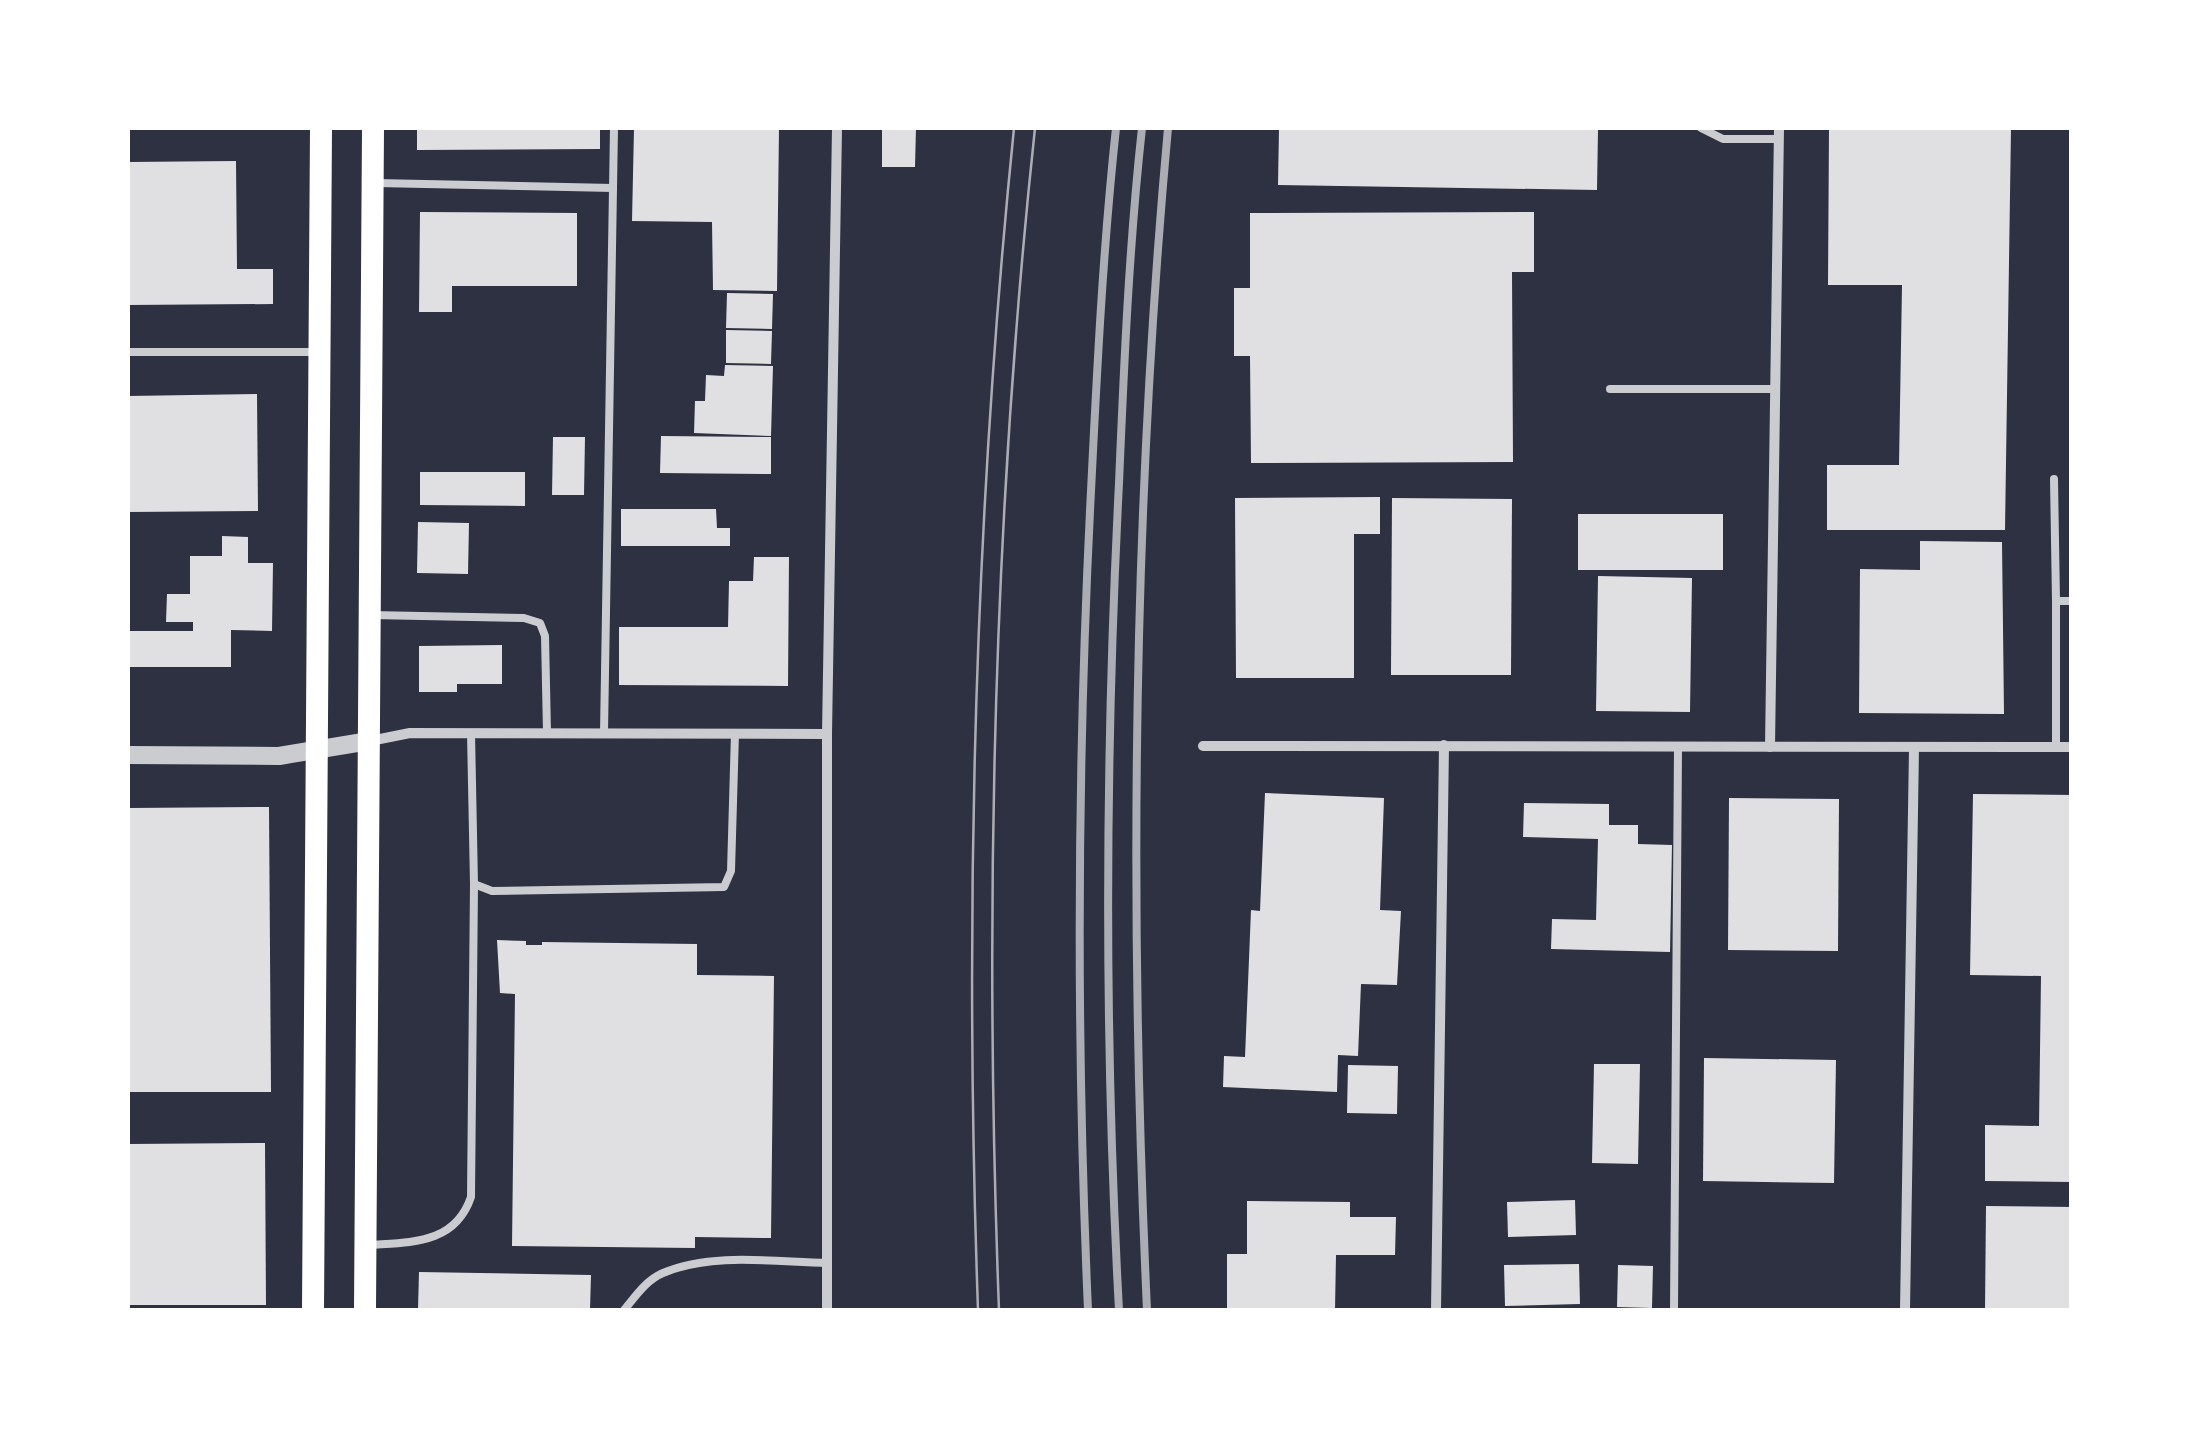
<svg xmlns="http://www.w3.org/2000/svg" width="2199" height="1438" font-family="Figtree,sans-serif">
  <rect width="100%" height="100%" fill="#2d3142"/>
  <g fill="#e0e0e3">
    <polygon points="417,128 600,128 600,149 417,150"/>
    <polygon points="634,128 779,128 777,291 713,290 712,222 632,221"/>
    <polygon points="882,128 916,128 915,167 882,167"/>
    <polygon points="1279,128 1598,130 1597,190 1278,185"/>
    <polygon points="1829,128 2011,128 2005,530 1827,530 1827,465 1899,465 1902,285 1828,285"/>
    <polygon points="236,161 237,269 273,269 273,304 128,305 128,162"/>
    <polygon points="420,212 577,213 577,286 452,286 452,312 419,312"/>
    <polygon points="1534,212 1534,272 1512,272 1513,462 1251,463 1250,356 1234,356 1234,288 1250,288 1250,213"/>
    <polygon points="727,293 773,294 772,329 726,328"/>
    <polygon points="726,330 772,331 771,364 726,363"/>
    <polygon points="725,365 773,366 771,436 694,433 695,401 705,401 706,375 724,376"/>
    <polygon points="257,394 258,511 128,512 128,396"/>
    <polygon points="661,436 771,437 771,474 660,473"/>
    <polygon points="553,437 585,437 584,495 552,495"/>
    <polygon points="420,472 525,472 525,506 420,505"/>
    <polygon points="1380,497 1380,534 1354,534 1354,678 1236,678 1235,498"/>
    <polygon points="1392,498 1512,499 1511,675 1391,675"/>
    <polygon points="621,509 716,509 717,528 730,528 730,546 621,546"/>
    <rect x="1578" y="514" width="145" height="56"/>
    <polygon points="418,522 469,523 468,574 417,573"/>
    <polygon points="222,536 248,537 248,563 273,563 272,631 231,630 231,667 128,667 128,631 193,631 193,622 166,622 167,594 190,594 190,556 222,556"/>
    <polygon points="1920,541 2002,542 2004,714 1859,713 1860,569 1920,570"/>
    <polygon points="754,557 789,557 788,686 619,685 619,627 728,627 729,581 753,581"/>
    <polygon points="1598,576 1692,578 1690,712 1596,711"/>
    <polygon points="502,645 502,684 457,684 457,692 419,692 419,646"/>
    <polygon points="1265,793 1384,798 1380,910 1401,911 1397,985 1361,984 1358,1056 1338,1055 1337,1092 1223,1087 1224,1056 1245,1057 1251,910 1260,911"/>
    <polygon points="1973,794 2072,795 2072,1182 1985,1181 1985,1125 2039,1126 2041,976 1970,975"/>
    <polygon points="1729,798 1839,799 1838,951 1728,950"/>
    <polygon points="1524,803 1609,804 1609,825 1638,825 1638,844 1672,845 1670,952 1551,949 1552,919 1596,920 1598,839 1523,837"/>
    <polygon points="269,807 271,1092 128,1092 128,808"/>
    <polygon points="497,940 526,941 526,945 542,945 542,942 697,944 697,975 774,976 771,1238 695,1237 695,1248 512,1246 515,994 500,993"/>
    <polygon points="1704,1058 1836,1060 1834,1183 1703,1181"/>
    <polygon points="1594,1064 1640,1064 1638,1164 1592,1163"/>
    <polygon points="1348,1065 1398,1066 1397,1114 1347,1113"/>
    <polygon points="265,1143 266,1305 128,1305 128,1144"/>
    <polygon points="1575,1200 1576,1235 1508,1237 1507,1202"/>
    <polygon points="1247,1201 1350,1202 1350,1217 1396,1217 1395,1255 1336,1255 1335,1310 1227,1310 1227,1254 1247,1254"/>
    <polygon points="1986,1206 2072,1207 2072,1310 1985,1310"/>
    <polygon points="1579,1264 1580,1304 1505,1306 1504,1265"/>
    <polygon points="1618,1265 1653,1266 1652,1308 1617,1307"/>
    <polygon points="419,1272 591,1275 590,1310 418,1310"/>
  </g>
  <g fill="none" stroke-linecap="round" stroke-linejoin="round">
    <g stroke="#caccd0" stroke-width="8">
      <polyline points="1701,128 1723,139 1779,139"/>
      <polyline points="376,183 613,188"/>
      <polyline points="128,352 314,352"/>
      <polyline points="1610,389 1775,389"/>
      <polyline points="2054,479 2056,601 2072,601"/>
      <polyline points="2056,601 2056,747"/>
      <polyline points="371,615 524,618 540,623 545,636 547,733"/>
      <polyline points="471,733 474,884 492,891 724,887 731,871 735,733"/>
      <polyline points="604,733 614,128"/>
      <path d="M370,1245C412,1242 455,1244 471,1197L474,884"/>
      <path d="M624,1310C635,1297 646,1280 663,1273C712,1252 775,1262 827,1263"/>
      <polyline points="1674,1310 1678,747"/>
    </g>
    <g stroke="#caccd0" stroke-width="10">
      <polyline points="370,741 410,733 827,734"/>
      <polyline points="1203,746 2072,747"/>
      <polyline points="1770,747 1779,128"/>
      <polyline points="827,1310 827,734 837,128"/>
      <polyline points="1436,1310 1444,745"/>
      <polyline points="1905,1310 1914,748"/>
    </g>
    <polyline stroke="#caccd0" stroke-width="18" points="128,755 279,756 369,741"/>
    <g stroke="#fff" stroke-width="22">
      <polyline points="313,1310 321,128"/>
      <polyline points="365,1310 373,128"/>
    </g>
    <g stroke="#abadb3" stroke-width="2.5">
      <path d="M978,1310C964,914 974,522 1014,128"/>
      <path d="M999,1310C984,916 993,520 1035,128"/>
    </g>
    <g stroke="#abadb3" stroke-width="8">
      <path d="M1088,1310C1076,1037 1077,764 1091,491C1097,370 1103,248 1116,128"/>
      <path d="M1119,1310C1104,1035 1105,759 1119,483C1124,365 1129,246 1142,128"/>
      <path d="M1147,1310C1129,916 1132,521 1168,128"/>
    </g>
  </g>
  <rect width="2199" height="1438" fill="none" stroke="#ffffff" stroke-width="260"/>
</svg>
